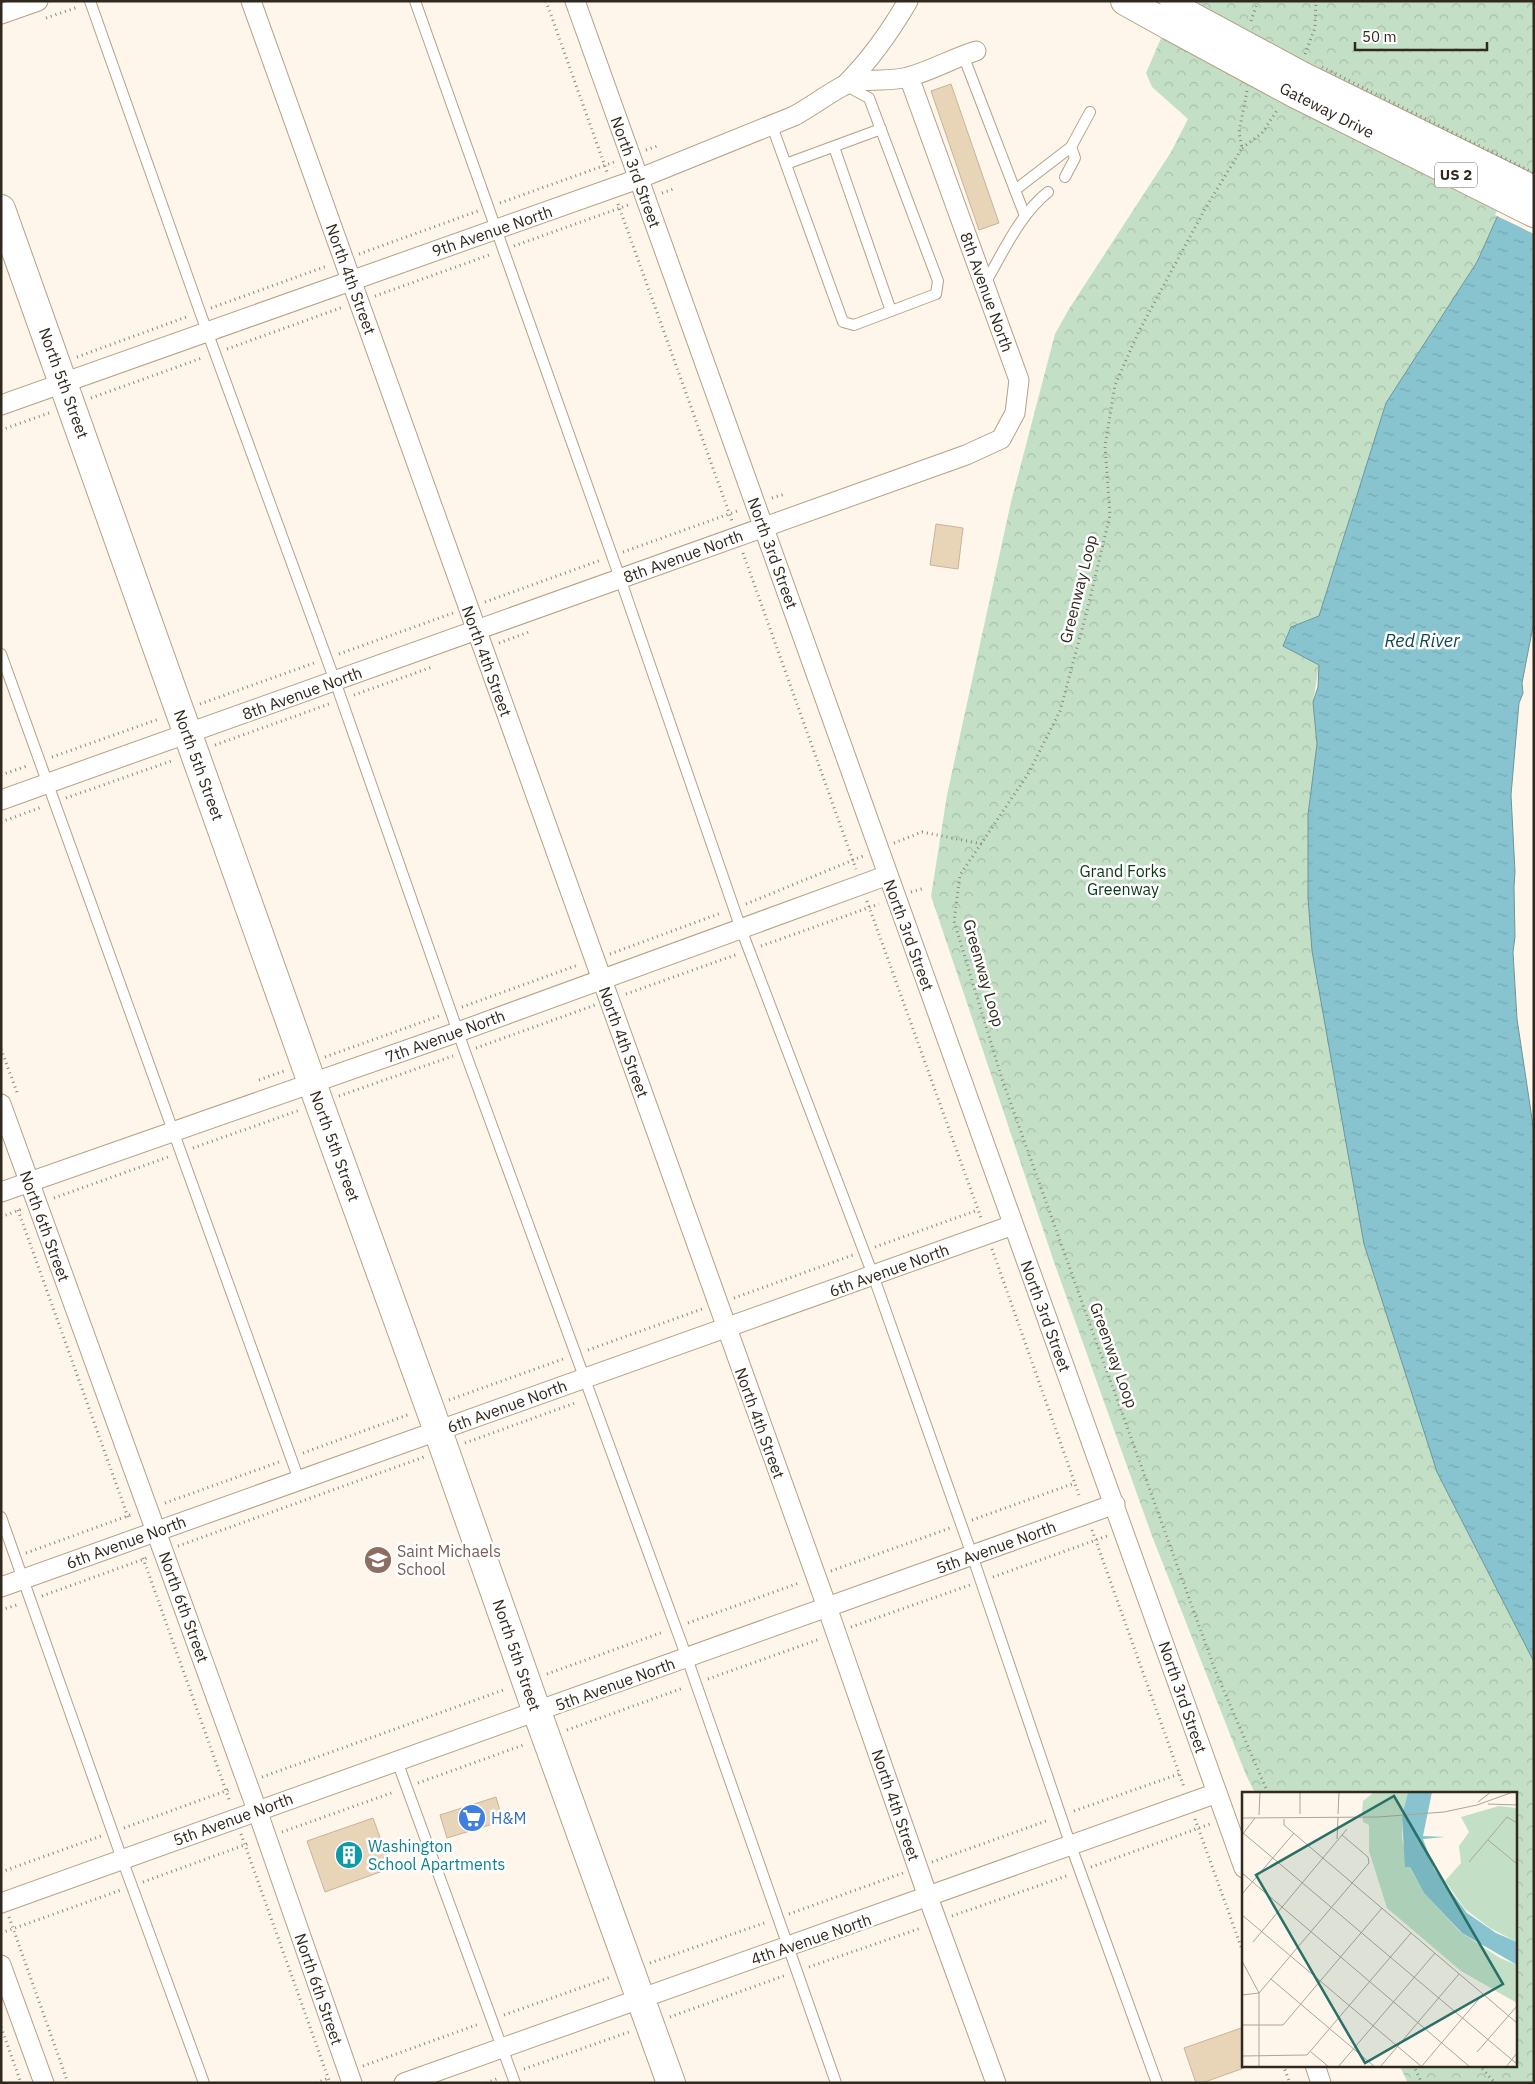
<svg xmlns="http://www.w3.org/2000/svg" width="1535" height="2084" font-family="'IBM Plex Sans',sans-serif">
  <defs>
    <pattern id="park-crowns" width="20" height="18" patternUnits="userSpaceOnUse" patternTransform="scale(1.25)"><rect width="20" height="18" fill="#c3e0c6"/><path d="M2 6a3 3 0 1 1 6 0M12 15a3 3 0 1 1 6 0" fill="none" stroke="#a8c0aa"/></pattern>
    <pattern id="water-ripples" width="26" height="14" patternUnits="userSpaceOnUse" patternTransform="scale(1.25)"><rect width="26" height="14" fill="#87c4cf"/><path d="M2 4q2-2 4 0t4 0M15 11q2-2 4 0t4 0" fill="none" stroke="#75a8b1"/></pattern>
  </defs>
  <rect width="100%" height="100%" fill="#fef6ea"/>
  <polygon fill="url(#park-crowns)" points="1177,1 1534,1 1534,175 1503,204 1477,262 1386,403 1319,616 1291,627 1319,665 1313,702 1317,744 1430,1449 1534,1662 1534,2083 1408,2083 1399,2065 1516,2065 1516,1793 1255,1793 1246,1775 1152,1536 1054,1262 931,896 947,795 1011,502 1055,334 1069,309 1171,152 1188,119 1152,87 1146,73"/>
  <polygon fill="url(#water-ripples)" stroke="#6d969a" points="1534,175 1534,621 1522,683 1523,693 1519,703 1511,795 1515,872 1514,887 1515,937 1513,952 1517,1019 1534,1132 1534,1662 1437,1472 1364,1244 1312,951 1308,898 1308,815 1317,744 1313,702 1318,687 1319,665 1283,646 1291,627 1319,616 1386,403 1477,262 1503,204"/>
  <polygon fill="#fef6ea" points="1534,172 1534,234 1495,215 1501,202"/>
  <g fill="#e8d4b7" stroke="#c8b498">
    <polygon points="951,84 999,223 979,230 931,91"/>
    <polygon points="936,524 963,528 958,569 930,565"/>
    <polygon points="496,1797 503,1821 447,1838 440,1815"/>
    <polygon points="373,1818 391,1868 325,1892 307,1841"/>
    <polygon points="1244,2027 1244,2068 1202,2083 1196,2083 1184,2048"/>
  </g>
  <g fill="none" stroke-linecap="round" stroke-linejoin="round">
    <defs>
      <g id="lane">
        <polyline points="90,1 200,312 335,681 465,1052 687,1658 836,2083"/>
        <polyline points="415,1 620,578 741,929 873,1275 972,1555 1071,1846 1157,2083"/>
        <polyline points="963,55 1025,216"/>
        <polyline points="772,126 843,322 854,325 936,294 938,281 869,98 845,85"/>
        <polyline points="834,147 891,311"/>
        <polyline points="786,164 881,129"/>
        <polyline points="1065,177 1075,158 1071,147"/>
        <polyline points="1015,190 1071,147 1090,112"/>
        <path d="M984,285C1003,253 1019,215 1048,192"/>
        <polyline points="1,654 299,1480"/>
        <polyline points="1,1517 122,1859 204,2083"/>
        <polyline points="397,1761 515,2083"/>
      </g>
      <g id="street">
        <polyline points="251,1 827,1607 928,1897 996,2083"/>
        <polyline points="575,1 1244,1868"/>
        <polyline points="1,14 38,1"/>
        <path d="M846,84C871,59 890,32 908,1"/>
        <path d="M1,405L638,179L794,116C811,107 826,95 843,86C864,76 887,83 908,77C931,71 953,58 976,51"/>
        <polyline points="1,800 966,455 1001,439 1015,413 1019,380 909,77"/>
        <polyline points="1,1104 257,1810 352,2083"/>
        <polyline points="1,1192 458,1032 888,875"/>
        <polyline points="1,1587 1013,1225"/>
        <polyline points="1,1903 1115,1504"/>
        <polyline points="1,1965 44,2083"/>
        <polyline points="1315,2065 1321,2083"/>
        <polyline points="404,2083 1217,1793"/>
      </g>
      <polyline id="primary" points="1,209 312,1083 438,1431 537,1712 671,2083"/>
      <g id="highway">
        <polyline points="1125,1 1170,26"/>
        <polyline points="1302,76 1534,190"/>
        <polyline points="1294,93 1534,213"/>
      </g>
    </defs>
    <use href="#lane" stroke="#b5a185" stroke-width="12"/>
    <use href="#street" stroke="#b5a185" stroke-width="21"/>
    <use href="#primary" stroke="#b5a185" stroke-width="30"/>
    <use href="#highway" stroke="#b5a185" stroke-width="30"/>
    <g stroke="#8e867a" stroke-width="3" stroke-dasharray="1 4" stroke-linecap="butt">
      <polyline points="546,1 607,172"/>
      <polyline points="46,18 78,7"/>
      <polyline points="1251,21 1258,1"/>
      <polyline points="1305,54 1315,28 1316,1"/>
      <polyline points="1247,91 1239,132 1242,148 1205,209 1138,333 1115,385 1105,446 1110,515 1088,607 1060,711 1028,774 960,875 954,921 1002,1079 1088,1319 1215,1670 1268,1793"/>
      <polyline points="1242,148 1262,133 1278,109"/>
      <polyline points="646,150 660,145"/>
      <polyline points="662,193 676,188"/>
      <polyline points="500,203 614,162"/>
      <polyline points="618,204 732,521"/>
      <polyline points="514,246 631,204"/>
      <polyline points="359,254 478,211"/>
      <polyline points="375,296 492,254"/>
      <polyline points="211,308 327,266"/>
      <polyline points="227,349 343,307"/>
      <polyline points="77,357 189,316"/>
      <polyline points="91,398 202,358"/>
      <polyline points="1,430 52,412"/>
      <polyline points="772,498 785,494"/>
      <polyline points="623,552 740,510"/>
      <polyline points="743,553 856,869"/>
      <polyline points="485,602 601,560"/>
      <polyline points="499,643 529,632"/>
      <polyline points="339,654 453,613"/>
      <polyline points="354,695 432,667"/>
      <polyline points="200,704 314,663"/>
      <polyline points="215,745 329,704"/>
      <polyline points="52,757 159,719"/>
      <polyline points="1,775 27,766"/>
      <polyline points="66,798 174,760"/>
      <polyline points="1,822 42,807"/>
      <polyline points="894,843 922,832 982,844"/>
      <polyline points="911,892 925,888"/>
      <polyline points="867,901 981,1218"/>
      <polyline points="746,904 863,856"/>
      <polyline points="761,946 879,904"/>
      <polyline points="610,954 721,913"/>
      <polyline points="626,994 738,954"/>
      <polyline points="462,1007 578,965"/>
      <polyline points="476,1048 595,1005"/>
      <polyline points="1,1049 18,1095"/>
      <polyline points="325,1057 439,1016"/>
      <polyline points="259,1080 284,1071"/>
      <polyline points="339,1096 453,1056"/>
      <polyline points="193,1148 300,1110"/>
      <polyline points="54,1198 168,1157"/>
      <polyline points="18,1210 128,1517"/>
      <polyline points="1,1217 22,1209"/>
      <polyline points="875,1247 978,1210"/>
      <polyline points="992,1249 1080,1498"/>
      <polyline points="734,1298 853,1255"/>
      <polyline points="588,1350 702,1309"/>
      <polyline points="449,1400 563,1359"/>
      <polyline points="465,1443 575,1403"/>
      <polyline points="303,1453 410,1414"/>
      <polyline points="165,1503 279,1462"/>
      <polyline points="972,1520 1075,1483"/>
      <polyline points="1092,1530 1184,1787"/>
      <polyline points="178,1546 424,1457"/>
      <polyline points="26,1553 133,1514"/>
      <polyline points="143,1558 230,1802"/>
      <polyline points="831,1571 950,1528"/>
      <polyline points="993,1577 1107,1536"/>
      <polyline points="42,1596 147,1558"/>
      <polyline points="1,1610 20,1604"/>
      <polyline points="688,1623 799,1583"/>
      <polyline points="851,1627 970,1585"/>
      <polyline points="547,1674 663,1632"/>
      <polyline points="708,1679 820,1639"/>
      <polyline points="567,1730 683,1688"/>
      <polyline points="262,1777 506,1689"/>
      <polyline points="418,1783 526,1744"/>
      <polyline points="1074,1811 1179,1774"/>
      <polyline points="1195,1819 1244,1955"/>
      <polyline points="124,1828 231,1789"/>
      <polyline points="282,1832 394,1792"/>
      <polyline points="241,1834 330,2083"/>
      <polyline points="932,1862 1049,1820"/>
      <polyline points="1091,1867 1210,1824"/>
      <polyline points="1,1872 101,1836"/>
      <polyline points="143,1882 250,1843"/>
      <polyline points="789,1914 903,1873"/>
      <polyline points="952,1916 1069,1875"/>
      <polyline points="9,1917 68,2083"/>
      <polyline points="1,1933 121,1890"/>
      <polyline points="650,1963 767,1922"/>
      <polyline points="809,1967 921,1928"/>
      <polyline points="504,2015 611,1977"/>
      <polyline points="670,2017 786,1975"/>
      <polyline points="1,2027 21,2083"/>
      <polyline points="1283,2065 1290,2083"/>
      <polyline points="1413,2065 1422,2083"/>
      <polyline points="1479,2065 1495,2083"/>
      <polyline points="363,2066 479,2024"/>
      <polyline points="524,2069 629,2032"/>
      <polyline points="316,2083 329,2078"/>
      <polyline points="486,2083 499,2078"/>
    </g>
    <use href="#lane" stroke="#fff" stroke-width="10"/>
    <use href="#street" stroke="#fff" stroke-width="19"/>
    <use href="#primary" stroke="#fff" stroke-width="28"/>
    <use href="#highway" stroke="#fff" stroke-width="28"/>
    <defs>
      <g id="highway-bridge">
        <polyline points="1174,7 1302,76"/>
        <polyline points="1170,26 1294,93"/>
      </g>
    </defs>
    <use href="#highway-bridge" stroke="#b5a185" stroke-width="30" stroke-linecap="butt"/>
    <polyline stroke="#8e867a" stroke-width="3" stroke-dasharray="1 4" stroke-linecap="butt" points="1322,67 1534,173"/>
    <use href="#highway-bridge" stroke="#fff" stroke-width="28"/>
  </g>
  <defs>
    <symbol id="school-disc" viewBox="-11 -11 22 22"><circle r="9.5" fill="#8d6e63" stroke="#fff"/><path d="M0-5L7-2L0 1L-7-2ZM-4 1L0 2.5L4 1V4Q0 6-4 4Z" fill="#fff"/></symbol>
    <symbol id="supermarket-disc" viewBox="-11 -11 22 22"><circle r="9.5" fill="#3f7fe0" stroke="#fff"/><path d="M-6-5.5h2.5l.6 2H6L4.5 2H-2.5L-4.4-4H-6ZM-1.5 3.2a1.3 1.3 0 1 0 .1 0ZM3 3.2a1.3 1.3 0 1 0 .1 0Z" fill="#fff"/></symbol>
    <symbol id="building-disc" viewBox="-11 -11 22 22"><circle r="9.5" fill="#0f9aa8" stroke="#fff"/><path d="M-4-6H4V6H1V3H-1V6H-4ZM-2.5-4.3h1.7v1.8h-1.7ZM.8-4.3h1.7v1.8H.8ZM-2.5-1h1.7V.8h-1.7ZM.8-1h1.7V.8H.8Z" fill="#fff"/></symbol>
  </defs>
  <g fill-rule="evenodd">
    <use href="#school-disc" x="362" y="1544" width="32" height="32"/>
    <use href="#supermarket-disc" x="456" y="1802" width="32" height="32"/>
    <use href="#building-disc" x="333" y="1839" width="32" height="32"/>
  </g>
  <g text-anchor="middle" stroke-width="5" stroke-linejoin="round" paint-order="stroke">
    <rect fill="#fff" stroke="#6f6962" stroke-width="1" x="1435" y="162.5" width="42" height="25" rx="4"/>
    <g font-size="15" font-weight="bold" fill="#31291e">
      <text x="1456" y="180">US 2</text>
    </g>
    <g font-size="16" fill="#31291e" stroke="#fff">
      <text transform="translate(1327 110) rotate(27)" y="6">Gateway Drive</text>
      <text transform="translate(636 172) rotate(70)" y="6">North 3rd Street</text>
      <text transform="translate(492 231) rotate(-19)" y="6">9th Avenue North</text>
      <text transform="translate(351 279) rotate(70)" y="6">North 4th Street</text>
      <text transform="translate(987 292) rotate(70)" y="6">8th Avenue North</text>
      <text transform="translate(64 383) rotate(70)" y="6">North 5th Street</text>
      <text transform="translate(773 553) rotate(70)" y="6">North 3rd Street</text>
      <text transform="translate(683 556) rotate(-20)" y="6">8th Avenue North</text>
      <text transform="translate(1078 589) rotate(-76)" y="6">Greenway Loop</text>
      <text transform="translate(487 661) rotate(70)" y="6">North 4th Street</text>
      <text transform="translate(302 693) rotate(-20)" y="6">8th Avenue North</text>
      <text transform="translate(199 765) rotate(70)" y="6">North 5th Street</text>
      <text transform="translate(909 935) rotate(70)" y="6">North 3rd Street</text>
      <text transform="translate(984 973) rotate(74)" y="6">Greenway Loop</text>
      <text transform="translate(445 1036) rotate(-20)" y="6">7th Avenue North</text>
      <text transform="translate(624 1042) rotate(70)" y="6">North 4th Street</text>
      <text transform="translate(335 1146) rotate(70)" y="6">North 5th Street</text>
      <text transform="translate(45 1226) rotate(70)" y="6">North 6th Street</text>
      <text transform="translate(889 1270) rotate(-20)" y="6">6th Avenue North</text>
      <text transform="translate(1046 1316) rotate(70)" y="6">North 3rd Street</text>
      <text transform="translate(1114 1355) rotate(70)" y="6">Greenway Loop</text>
      <text transform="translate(507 1406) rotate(-20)" y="6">6th Avenue North</text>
      <text transform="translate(760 1423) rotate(70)" y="6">North 4th Street</text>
      <text transform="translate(126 1542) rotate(-20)" y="6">6th Avenue North</text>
      <text transform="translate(996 1547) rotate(-20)" y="6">5th Avenue North</text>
      <text transform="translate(184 1607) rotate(70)" y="6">North 6th Street</text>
      <text transform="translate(517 1655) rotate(71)" y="6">North 5th Street</text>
      <text transform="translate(615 1684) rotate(-20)" y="6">5th Avenue North</text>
      <text transform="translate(1183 1697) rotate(71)" y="6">North 3rd Street</text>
      <text transform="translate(896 1805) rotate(71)" y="6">North 4th Street</text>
      <text transform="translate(233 1819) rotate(-20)" y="6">5th Avenue North</text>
      <text transform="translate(811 1939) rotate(-19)" y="6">4th Avenue North</text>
      <text transform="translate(319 1989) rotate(71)" y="6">North 6th Street</text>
    </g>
    <g font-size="16" fill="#093716" stroke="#fff">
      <text x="1123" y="877">Grand Forks<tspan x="1123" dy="18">Greenway</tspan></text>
    </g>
    <g font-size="16" fill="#785e54" stroke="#fff" text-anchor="start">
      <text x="397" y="1557">Saint Michaels<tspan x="397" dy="18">School</tspan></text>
    </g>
    <g font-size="16" fill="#366cbe" stroke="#fff" text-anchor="start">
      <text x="491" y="1824">H&amp;M</text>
    </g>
    <g font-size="16" fill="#0d838f" stroke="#fff" text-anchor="start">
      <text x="368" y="1852">Washington<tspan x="368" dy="18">School Apartments</tspan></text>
    </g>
    <g font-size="18" font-style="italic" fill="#0f474f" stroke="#fff">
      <text x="1422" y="647">Red River</text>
    </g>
  </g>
  <g transform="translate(1242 1792)">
    <rect width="275" height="275" fill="#fef6ea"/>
    <path d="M132,0H166L160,24V48L169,78L182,101L218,140L258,166L275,173V211L219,179L145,116L127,59V33L121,30L120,20L121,9ZM257,14L275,16V150L248,136L223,117L203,89L219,71L217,54L227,40L219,25Z" fill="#c3e0c6"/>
    <path d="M166,0H190L181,44L203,45L181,47L192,77L225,121L254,141L275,150V173L220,141L182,101L168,75H163L160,24Z" fill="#87c4cf"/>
    <path fill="none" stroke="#aca498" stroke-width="1" d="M58,0V22M236,10L249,0M246,12L275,13M96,22L97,0M17,23L18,0M0,26L136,25L202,20L235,13L271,0M42,27V33L275,231M0,40L275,272M0,43L13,26M95,47L96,25M246,48L275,72M227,70L265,25L275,31M0,81L228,275M0,102L52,41M0,123L180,275M11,150L105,37M0,169L17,201V275M29,187L133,275M0,203L17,201L127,71L126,65L100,43M0,233H41L140,116M69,260L87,275M235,260L275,214M0,264L65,263L169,141M96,275L193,161M138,275L217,182M179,275L241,202M264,275L275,261"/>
    <path fill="#287068" fill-opacity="0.15" stroke="#287068" stroke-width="2.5" d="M152,4L261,192L123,271L14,83Z"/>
    <rect width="275" height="275" fill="none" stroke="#31291e" stroke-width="2.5"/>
  </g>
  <rect width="1535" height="2084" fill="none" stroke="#31291e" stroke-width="5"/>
  <path d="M1355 42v8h132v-8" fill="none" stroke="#31291e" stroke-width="2.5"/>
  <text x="1362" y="42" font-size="15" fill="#31291e" stroke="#ffffff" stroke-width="4" paint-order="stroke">50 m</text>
</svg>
